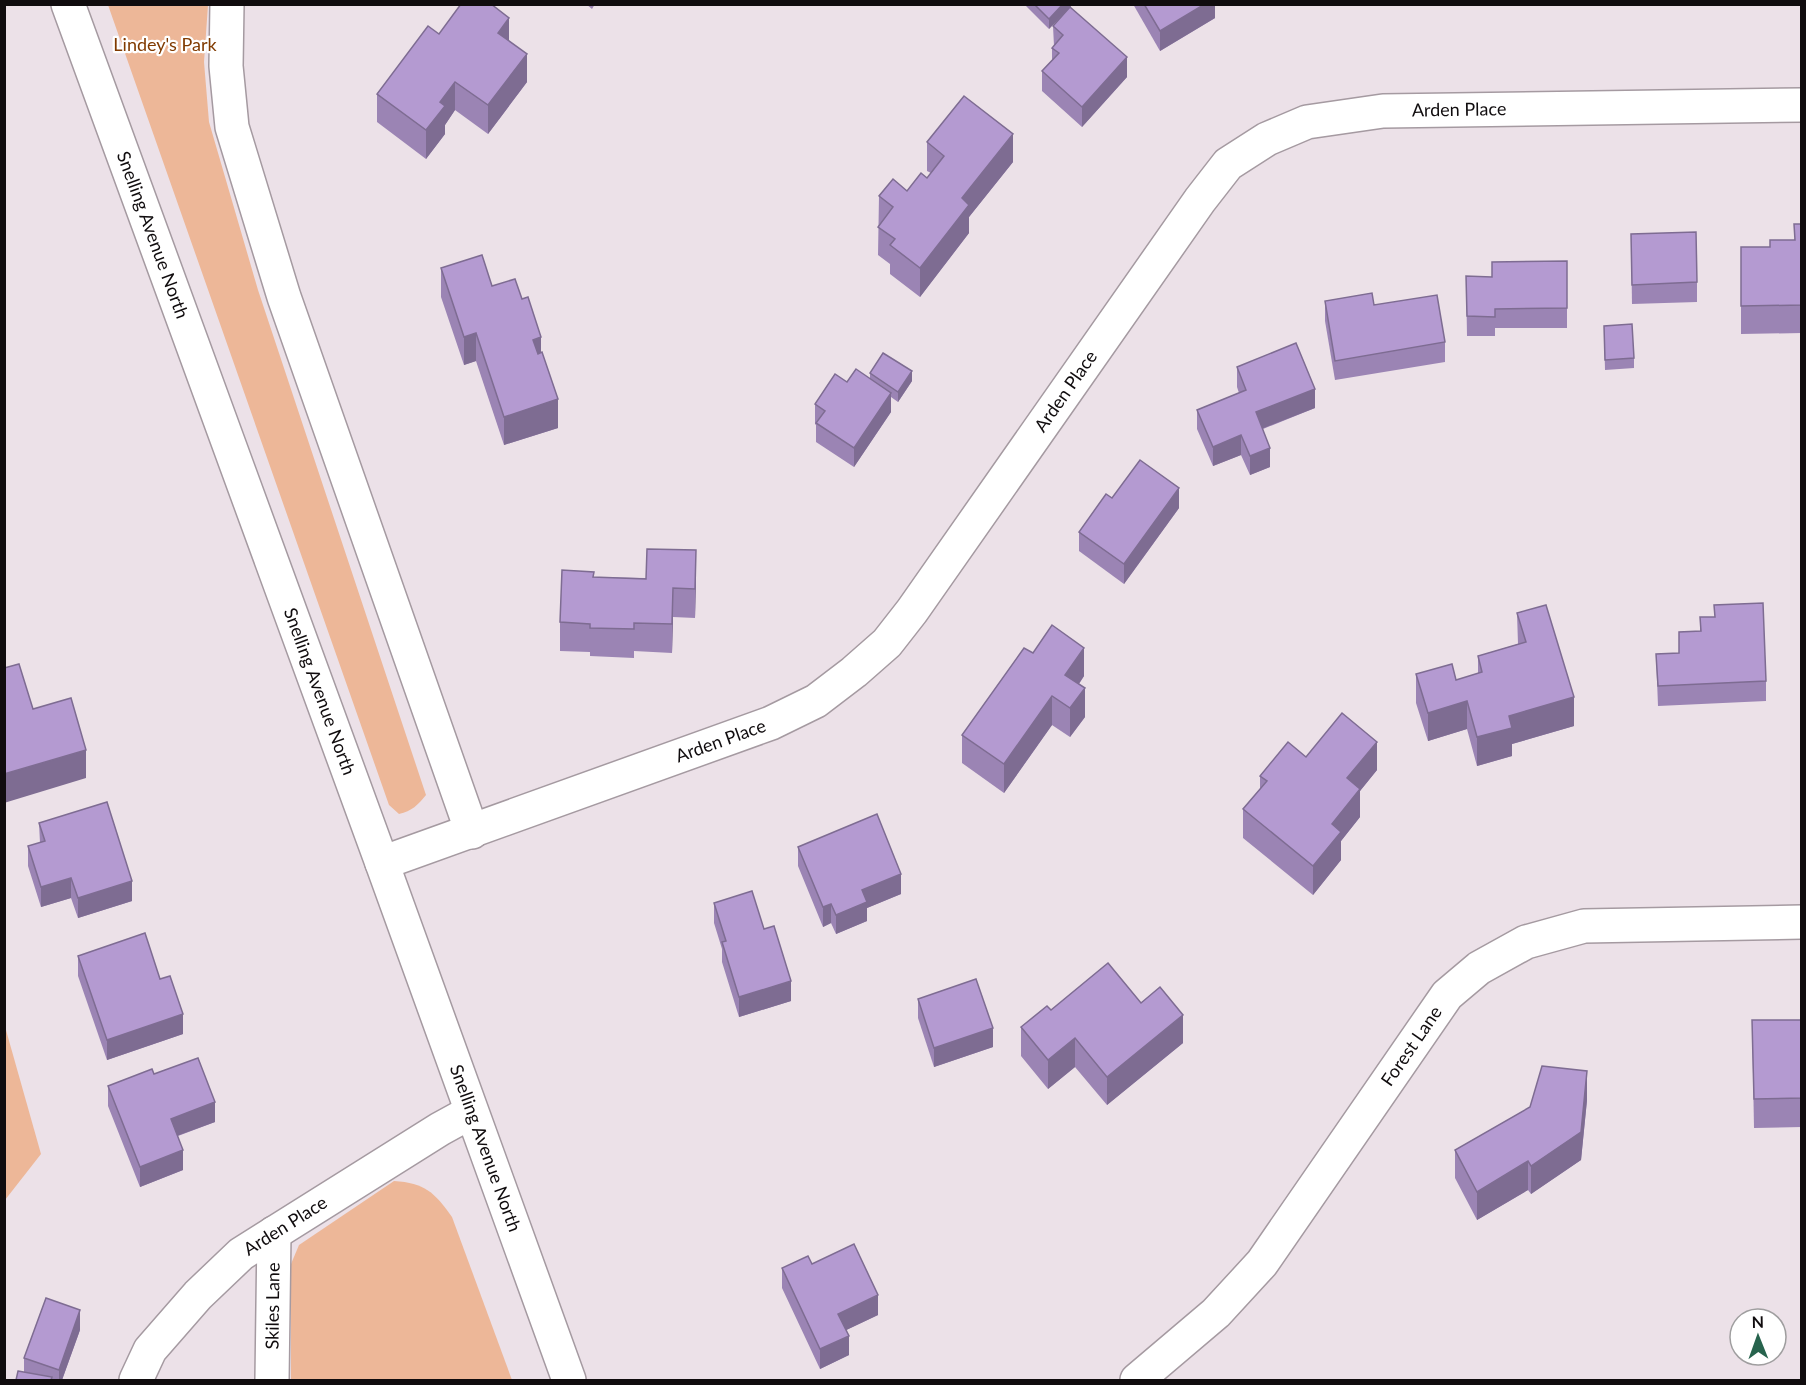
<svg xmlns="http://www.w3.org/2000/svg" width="1806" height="1385" font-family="Lato,sans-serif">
  <rect width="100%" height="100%" fill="#ece1e8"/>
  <g fill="#edb798">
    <path d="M108,5H208L204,62L209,122L258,290L424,789L426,795C418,805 412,811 399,814L389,805Z"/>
    <polygon points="4,1023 41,1154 5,1200 4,1200"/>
    <path d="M394,1181C425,1183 434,1192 452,1217L512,1380H291V1264L299,1245Z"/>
  </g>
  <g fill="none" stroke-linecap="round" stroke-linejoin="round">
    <defs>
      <g id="minor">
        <polyline points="227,4 226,66 232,127 284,297 472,832"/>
        <path id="s1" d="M382,863L771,723L816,701L854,672L887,643L912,611L1200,200L1228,164L1267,139L1307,122L1383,111L1802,105"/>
        <path id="s2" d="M136,1380L150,1350L198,1295L241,1254L440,1129L471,1112"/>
        <path id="s3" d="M272,1380L274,1233"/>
        <path id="s4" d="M1137,1380L1216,1313L1262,1263L1447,995L1479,968L1526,942L1584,926L1802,922"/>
      </g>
      <g id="tertiary">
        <path id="s5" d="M68,4L382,863L569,1380"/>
      </g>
    </defs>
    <use href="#minor" stroke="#a59aa1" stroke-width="36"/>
    <use href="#tertiary" stroke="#a59aa1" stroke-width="36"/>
    <use href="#minor" stroke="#fff" stroke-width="33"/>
    <use href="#tertiary" stroke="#fff" stroke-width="33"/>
  </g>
  <g fill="#9b84b4">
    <polygon points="586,4 595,4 592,9"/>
    <polygon points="1024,4 1073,4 1070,7 1127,77 1082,127 1042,91 1042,71 1052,60 1052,48 1054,46 1053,26 1062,15 1049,29"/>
    <polygon points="1133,4 1215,4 1215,18 1160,51"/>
    <polygon points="439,34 509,41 527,82 488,134 455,110 445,125 445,134 426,159 377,122 377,94"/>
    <polygon points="927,142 1013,162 969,217 969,233 920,297 890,274 890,264 878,255 879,196 907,191 927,178 931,173 927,171"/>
    <polygon points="1802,224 1802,333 1741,334 1741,247 1770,247 1794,240"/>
    <polygon points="1631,234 1697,282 1697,302 1632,304"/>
    <polygon points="441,268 492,286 541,353 558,428 504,445 476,361 464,365 441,297"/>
    <polygon points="1466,276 1567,308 1567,328 1495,328 1495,336 1467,336"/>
    <polygon points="1325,301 1374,305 1445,342 1445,362 1335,380 1325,321"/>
    <polygon points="1604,326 1634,358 1634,368 1605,370"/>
    <polygon points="1237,367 1315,408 1263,429 1270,467 1250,475 1241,455 1213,466 1197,429 1197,410 1239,393 1237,387"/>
    <polygon points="870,373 912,381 898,402 891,397 891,412 854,467 816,442 816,425 815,424 815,404 847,382 870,378"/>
    <polygon points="1112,498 1179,508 1124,584 1079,551 1079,532"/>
    <polygon points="594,577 696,579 695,618 673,617 672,653 634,651 634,658 590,656 590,652 560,651 560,622"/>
    <polygon points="1517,613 1574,726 1512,744 1512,756 1477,766 1467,729 1428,741 1416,703 1416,674 1456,680 1478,674 1478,656 1518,644"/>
    <polygon points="1700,617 1766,681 1766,701 1658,706 1656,654 1679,653 1679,632 1700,631"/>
    <polygon points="1033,653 1084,676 1079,684 1085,717 1070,737 1052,725 1004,793 962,763 962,735"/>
    <polygon points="1306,757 1377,770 1360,791 1360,817 1341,841 1341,860 1313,895 1243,838 1243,809 1260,789 1260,776"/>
    <polygon points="39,823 132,901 78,918 71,898 41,907 28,866 28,846 40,843"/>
    <polygon points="798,847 901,894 867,908 867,921 836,934 831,923 823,927 798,866"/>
    <polygon points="714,903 764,929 791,1001 739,1017 722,962 722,949 714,923"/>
    <polygon points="78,956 160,979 183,1034 107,1060 78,976"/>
    <polygon points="918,999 993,1047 934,1067 918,1018"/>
    <polygon points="1141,1003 1183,1043 1107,1105 1075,1067 1048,1089 1021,1056 1021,1027 1051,1010"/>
    <polygon points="1752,1020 1802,1020 1802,1127 1754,1128"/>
    <polygon points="154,1074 215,1122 178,1136 183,1170 140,1187 108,1106 108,1086"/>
    <polygon points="1587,1100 1581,1160 1531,1194 1528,1190 1477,1220 1455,1178 1455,1150"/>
    <polygon points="812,1264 878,1315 846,1330 849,1355 820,1369 782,1288 782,1268"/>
    <polygon points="80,1330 62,1380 16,1380 24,1372 24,1358"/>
  </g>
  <g fill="#7e6c92">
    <polygon points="1063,4 1073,4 1049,29 1049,19"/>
    <polygon points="1205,4 1215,4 1215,18 1160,51 1160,31"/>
    <polygon points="509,18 509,46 498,33"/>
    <polygon points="527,54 527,82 488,134 488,105"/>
    <polygon points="1127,57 1127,77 1082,127 1082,107"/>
    <polygon points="455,82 455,110 445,125 445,134 426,159 426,130 440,102"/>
    <polygon points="1013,134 1013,162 969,217 969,233 920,297 920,268 962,198"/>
    <polygon points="476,333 476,361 464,365 464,337"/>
    <polygon points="541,337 541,366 533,340"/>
    <polygon points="912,371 912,381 898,402 898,392"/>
    <polygon points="1315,389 1315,408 1256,431 1256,412"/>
    <polygon points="891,393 891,412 854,467 854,448"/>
    <polygon points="558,399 558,428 504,445 504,417"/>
    <polygon points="1241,435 1241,455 1213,466 1213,447"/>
    <polygon points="1270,448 1270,467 1250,475 1250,456"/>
    <polygon points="1179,488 1179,508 1124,584 1124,564"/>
    <polygon points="696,550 696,579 695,618 695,589"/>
    <polygon points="673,588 673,617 672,653 672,624"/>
    <polygon points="1084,648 1084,676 1065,704 1065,675"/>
    <polygon points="1085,688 1085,717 1070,737 1070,708"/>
    <polygon points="1052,696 1052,725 1004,793 1004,764"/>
    <polygon points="1574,697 1574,726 1512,744 1512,756 1477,766 1477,737 1509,716"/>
    <polygon points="1467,701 1467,729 1428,741 1428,713"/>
    <polygon points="1377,742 1377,770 1360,791 1360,817 1341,841 1341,860 1313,895 1313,866 1332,824 1347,778"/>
    <polygon points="86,750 86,778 4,803 4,774"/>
    <polygon points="901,874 901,894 867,908 867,921 836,934 836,915 862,890"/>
    <polygon points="71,878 71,898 41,907 41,887"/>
    <polygon points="132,881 132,901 78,918 78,898"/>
    <polygon points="831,904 831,923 823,927 823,907"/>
    <polygon points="791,981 791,1001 739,1017 739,997"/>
    <polygon points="183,1014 183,1034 107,1060 107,1040"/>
    <polygon points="1183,1015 1183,1043 1107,1105 1107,1077"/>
    <polygon points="993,1028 993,1047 934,1067 934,1048"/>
    <polygon points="1075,1038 1075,1067 1048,1089 1048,1060"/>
    <polygon points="1587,1071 1587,1100 1581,1160 1531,1194 1531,1166"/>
    <polygon points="215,1102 215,1122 171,1138 171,1119"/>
    <polygon points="183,1150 183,1170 140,1187 140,1167"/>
    <polygon points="1528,1161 1528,1190 1477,1220 1477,1192"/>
    <polygon points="878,1295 878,1315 838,1334 838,1314"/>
    <polygon points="80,1310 80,1330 62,1380 59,1380 59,1370"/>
    <polygon points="849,1336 849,1355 820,1369 820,1349"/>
  </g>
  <g fill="#b49ad1" stroke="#7e6c92" stroke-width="1.5">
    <polygon points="461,4 491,4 509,18 498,33 527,54 488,105 455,82 440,102 445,106 426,130 377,94 428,26 439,34"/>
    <polygon points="1034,4 1063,4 1049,19"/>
    <polygon points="1144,4 1205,4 1160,31"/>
    <polygon points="1070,7 1127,57 1082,107 1042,71 1059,53 1052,48 1063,35 1053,26"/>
    <polygon points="964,96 1013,134 962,198 969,205 920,268 890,245 895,239 878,227 893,207 879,196 893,179 907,191 921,173 927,178 944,156 927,142"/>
    <polygon points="1794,224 1802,224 1802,305 1741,306 1741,247 1770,247 1770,240 1795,240"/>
    <polygon points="1696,232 1697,282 1632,285 1631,234"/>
    <polygon points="482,255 492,286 515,279 522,299 528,297 541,337 533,340 538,354 542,352 558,399 504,417 476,333 464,337 441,268"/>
    <polygon points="1567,261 1567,308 1495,309 1495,317 1467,316 1466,276 1492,277 1492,262"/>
    <polygon points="1372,293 1374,305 1437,295 1445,342 1335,361 1325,301"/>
    <polygon points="1632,324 1634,358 1605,360 1604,326"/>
    <polygon points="1296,343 1315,389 1256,412 1270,448 1250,456 1241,435 1213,447 1197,410 1246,390 1237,367"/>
    <polygon points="883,353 912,371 898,392 870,373"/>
    <polygon points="856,369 891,393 854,448 816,423 825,411 815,404 835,374 847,382"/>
    <polygon points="1140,460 1179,488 1124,564 1079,532 1106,494 1112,498"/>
    <polygon points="647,549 696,550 695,589 673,588 672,624 634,623 634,629 590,628 590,624 560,622 562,570 594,572 593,577 646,579"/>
    <polygon points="1763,603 1766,681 1658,686 1656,654 1679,653 1679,632 1701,631 1700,617 1715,617 1714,605"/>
    <polygon points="1546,605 1574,697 1509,716 1512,728 1477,737 1467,701 1428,713 1416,674 1452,664 1456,680 1482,672 1478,656 1526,642 1517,613"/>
    <polygon points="1052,625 1084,648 1065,675 1085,688 1070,708 1052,696 1004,764 962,735 1024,648 1033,653"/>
    <polygon points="19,664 33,709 71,698 86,750 4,774 4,668"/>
    <polygon points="1342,713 1377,742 1347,778 1360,789 1332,824 1341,832 1313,866 1243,809 1267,781 1260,776 1288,742 1306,757"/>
    <polygon points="107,802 132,881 78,898 71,878 41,887 28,846 45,841 39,823"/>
    <polygon points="877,814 901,874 862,890 867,902 836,915 831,904 823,907 798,847"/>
    <polygon points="752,891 764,929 774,926 791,981 739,997 722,942 726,941 714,903"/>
    <polygon points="145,933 160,979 170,976 183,1014 107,1040 78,956"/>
    <polygon points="1108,963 1141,1003 1160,987 1183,1015 1107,1077 1075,1038 1048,1060 1021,1027 1047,1006 1051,1010"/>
    <polygon points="976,979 993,1028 934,1048 918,999"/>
    <polygon points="1752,1020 1802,1020 1802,1098 1754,1099"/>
    <polygon points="198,1058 215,1102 171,1119 183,1150 140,1167 108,1086 152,1069 154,1074"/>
    <polygon points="1542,1066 1587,1071 1581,1132 1531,1166 1528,1161 1477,1192 1455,1150 1530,1107"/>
    <polygon points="854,1244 878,1295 838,1314 849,1336 820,1349 782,1268 808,1256 812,1264"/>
    <polygon points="46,1298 80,1310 59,1370 24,1358"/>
    <polygon points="18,1371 52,1377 51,1380 16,1380"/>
  </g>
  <g text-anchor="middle" stroke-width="4.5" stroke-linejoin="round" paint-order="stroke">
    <g font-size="18" fill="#803a00" stroke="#fff">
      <text x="165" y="51">Lindey's Park</text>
    </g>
    <g font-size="18" fill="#100c0e" stroke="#fff">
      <text dy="6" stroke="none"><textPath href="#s1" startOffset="1386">Arden Place</textPath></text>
      <text dy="6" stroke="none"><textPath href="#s5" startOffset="246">Snelling Avenue North</textPath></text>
      <text dy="6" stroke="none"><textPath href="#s1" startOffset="864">Arden Place</textPath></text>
      <text dy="6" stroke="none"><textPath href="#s5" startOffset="732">Snelling Avenue North</textPath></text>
      <text dy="6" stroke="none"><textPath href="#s1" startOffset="360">Arden Place</textPath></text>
      <text dy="6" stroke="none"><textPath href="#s4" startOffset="435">Forest Lane</textPath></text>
      <text dy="6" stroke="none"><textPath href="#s5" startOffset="1218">Snelling Avenue North</textPath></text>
      <text dy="6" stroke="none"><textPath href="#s2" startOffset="218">Arden Place</textPath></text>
      <text dy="6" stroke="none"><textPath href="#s3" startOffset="74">Skiles Lane</textPath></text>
    </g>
  </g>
  <rect width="1806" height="1385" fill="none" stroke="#100c0e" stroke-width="12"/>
  <g transform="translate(1758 1337) rotate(359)"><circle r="28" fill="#ffffff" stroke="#9f9e9f" stroke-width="1.5"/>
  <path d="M0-4.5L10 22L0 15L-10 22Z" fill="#27634d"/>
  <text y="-9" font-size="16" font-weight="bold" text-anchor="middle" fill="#100c0e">N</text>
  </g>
</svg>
